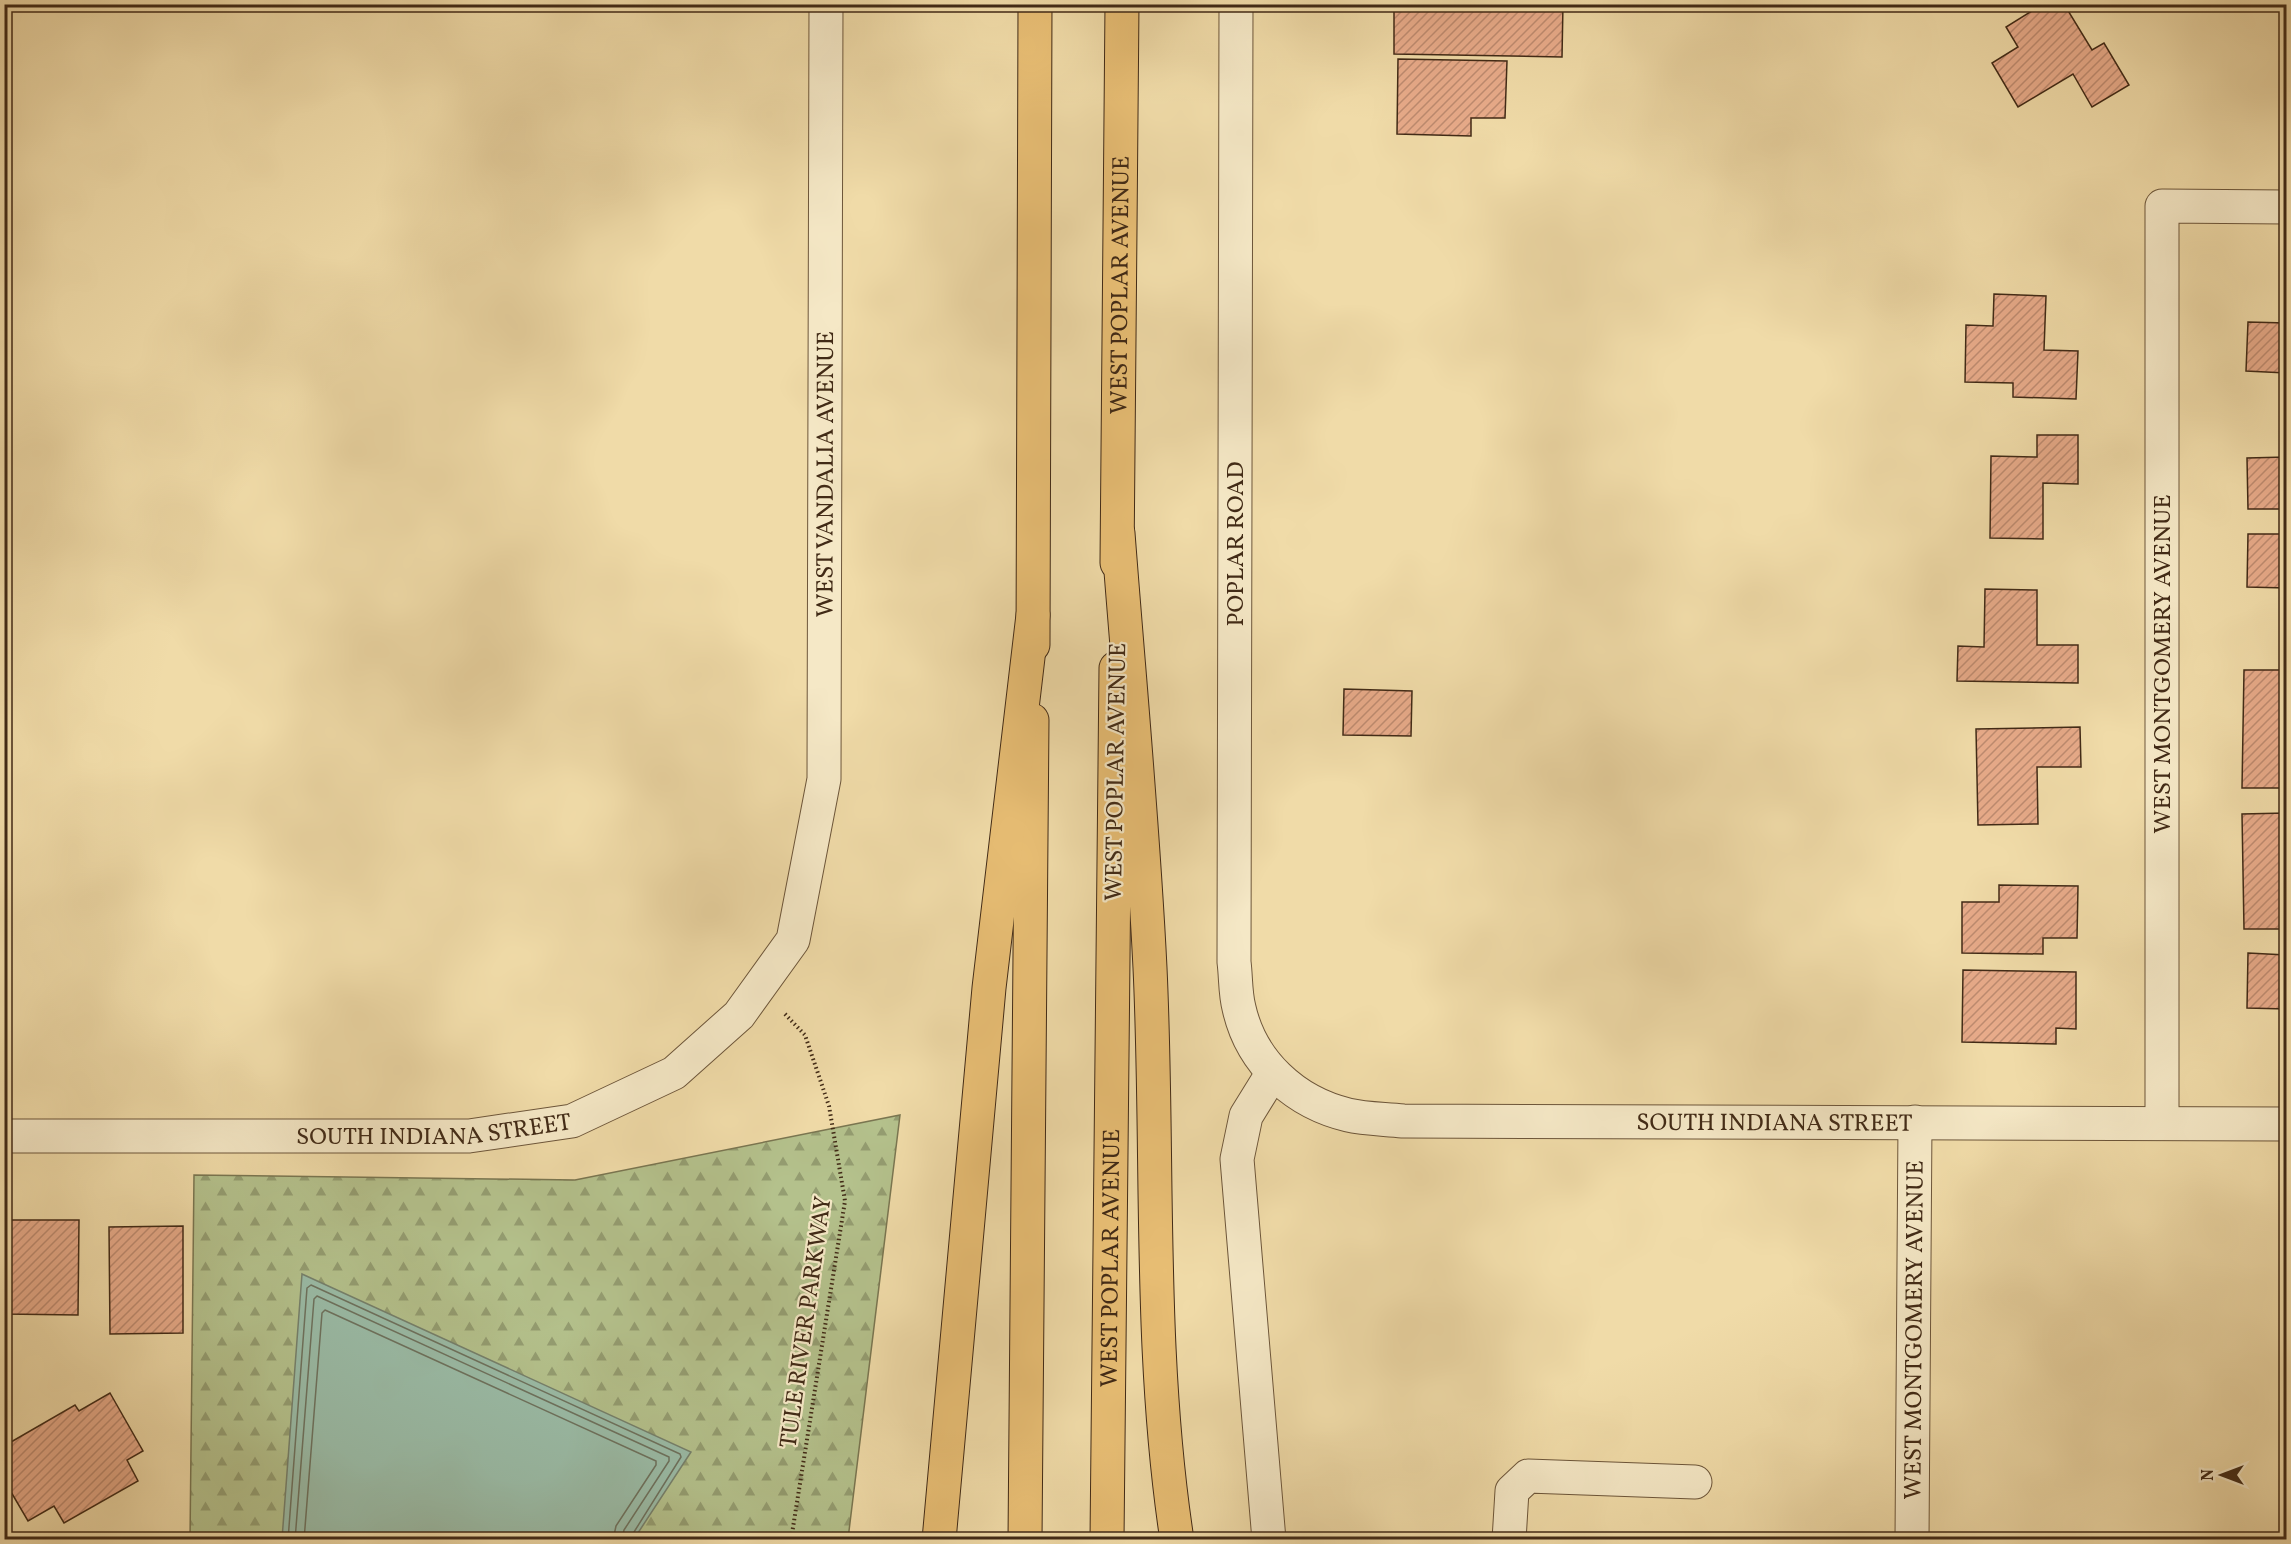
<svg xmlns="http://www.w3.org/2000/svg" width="2291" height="1544" font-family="Vollkorn,serif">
  <defs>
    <pattern id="forest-firs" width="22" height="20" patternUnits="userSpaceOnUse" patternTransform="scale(1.5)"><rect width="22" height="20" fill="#b4c18c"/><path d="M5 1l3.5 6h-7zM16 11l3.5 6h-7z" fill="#949d71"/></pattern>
    <pattern id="building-hatch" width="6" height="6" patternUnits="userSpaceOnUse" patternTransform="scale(1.5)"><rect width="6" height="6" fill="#e8ab8a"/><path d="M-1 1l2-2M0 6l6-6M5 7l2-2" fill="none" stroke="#be8b70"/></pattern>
  </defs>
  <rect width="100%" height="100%" fill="#f0dba8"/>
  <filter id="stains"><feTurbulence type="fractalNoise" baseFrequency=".00333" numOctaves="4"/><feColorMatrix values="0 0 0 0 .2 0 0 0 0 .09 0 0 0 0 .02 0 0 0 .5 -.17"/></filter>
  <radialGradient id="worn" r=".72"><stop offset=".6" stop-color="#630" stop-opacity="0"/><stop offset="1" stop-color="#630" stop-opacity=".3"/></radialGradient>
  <polygon fill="url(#forest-firs)" stroke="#7a7651" stroke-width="1.5" points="900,1115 848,1539 190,1540 194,1175 575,1180"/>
  <polygon fill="#9abba6" stroke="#76816c" stroke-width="1.5" points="302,1274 691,1452 634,1539 282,1539"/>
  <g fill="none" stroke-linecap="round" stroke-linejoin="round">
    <g stroke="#6e725e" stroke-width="1.5">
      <polyline points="288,1540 307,1288 311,1285 680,1454 681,1457 629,1540"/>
      <polyline points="295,1540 314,1299 317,1296 669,1457 669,1461 624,1530 622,1540"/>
      <polyline points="304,1540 322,1313 325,1310 656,1461 656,1465 616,1526 613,1540"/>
    </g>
  </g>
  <g fill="url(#building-hatch)" stroke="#412a16" stroke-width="1.5">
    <polygon points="1394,4 1563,4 1562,57 1394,54"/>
    <polygon points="2043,4 2064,4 2092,50 2104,43 2129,85 2092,107 2073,74 2018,107 1992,63 2018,47 2006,27"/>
    <polygon points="1398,59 1507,61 1505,118 1471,118 1471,136 1397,134"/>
    <polygon points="1994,294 2046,296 2044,350 2078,351 2076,399 2013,397 2013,383 1965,382 1966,325 1993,326"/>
    <polygon points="2248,322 2286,323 2286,373 2246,371"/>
    <polygon points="2037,435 2078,435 2078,484 2043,483 2043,539 1990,538 1991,456 2037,457"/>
    <polygon points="2286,457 2286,509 2248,509 2247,458"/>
    <polygon points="2248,534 2286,534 2286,588 2247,587"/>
    <polygon points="1985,589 2037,590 2037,645 2078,645 2078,683 1957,681 1958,646 1984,647"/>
    <polygon points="2244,670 2286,670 2286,788 2242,788"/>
    <polygon points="1344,689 1412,691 1411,736 1343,735"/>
    <polygon points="2080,727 2081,767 2037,767 2038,824 1978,825 1976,729"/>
    <polygon points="2286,813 2286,929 2244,929 2242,814"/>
    <polygon points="1999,885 2078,886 2077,938 2043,938 2043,954 1962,953 1962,902 1999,902"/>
    <polygon points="2248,953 2286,955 2286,1009 2247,1008"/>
    <polygon points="1963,970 2076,972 2076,1029 2056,1028 2056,1044 1962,1042"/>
    <polygon points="5,1220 79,1220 78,1315 4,1314"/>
    <polygon points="183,1226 183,1333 110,1334 109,1227"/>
    <polygon points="110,1393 143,1451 127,1460 138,1481 64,1523 54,1506 28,1521 4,1480 4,1446 75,1405 79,1411"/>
  </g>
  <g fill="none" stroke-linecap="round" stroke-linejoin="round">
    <defs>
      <g id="minor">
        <path id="s1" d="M1236,4L1234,962C1236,977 1235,993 1239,1008C1251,1062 1294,1102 1348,1115C1365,1119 1385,1119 1403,1121L2286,1124"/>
        <polyline points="2162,1123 2162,206 2286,207"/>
        <path id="s2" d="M4,1136H469L572,1121L674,1073L739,1015L793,940L824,779L826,4"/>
        <polyline points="1269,1540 1237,1159 1246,1116 1272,1074"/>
        <polyline points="1509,1540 1512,1491 1528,1476 1695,1482"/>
        <path id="s3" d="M1912,1540L1915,1122"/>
      </g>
      <g id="major">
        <path id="s4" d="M1117,563L1122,4"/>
        <polyline points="1033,645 1035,4"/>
        <polyline points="1025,1540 1032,720"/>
        <path id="s5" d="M1107,1540L1116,668"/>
      </g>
      <g id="highway">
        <path d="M1118,533C1129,678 1143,823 1150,968C1159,1158 1148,1350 1177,1540"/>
        <polyline points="939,1540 989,988 1033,615"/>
      </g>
    </defs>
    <use href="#minor" stroke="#6d563a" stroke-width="35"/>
    <use href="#major" stroke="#412a16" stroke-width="35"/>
    <use href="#highway" stroke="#412a16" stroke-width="35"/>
    <polyline stroke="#412a16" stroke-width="4" stroke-dasharray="1.5 3" stroke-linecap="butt" points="785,1014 805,1035 829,1106 845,1201 791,1540"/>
    <use href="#minor" stroke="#f5e8c6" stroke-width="33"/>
    <use href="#major" stroke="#e8be74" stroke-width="33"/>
    <use href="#highway" stroke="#e8be74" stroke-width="33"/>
  </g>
  <g text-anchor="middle" stroke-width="4.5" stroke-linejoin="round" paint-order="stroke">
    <g font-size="24" fill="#412a16" stroke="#f5e8c6">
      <text dy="8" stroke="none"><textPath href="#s4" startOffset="278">WEST POPLAR AVENUE</textPath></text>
      <text dy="8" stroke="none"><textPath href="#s2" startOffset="1330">WEST VANDALIA AVENUE</textPath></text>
      <text transform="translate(1235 544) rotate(-90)" y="8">POPLAR ROAD</text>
      <text transform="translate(2162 664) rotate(-90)" y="8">WEST MONTGOMERY AVENUE</text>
      <text transform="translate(1115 772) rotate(-89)" y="8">WEST POPLAR AVENUE</text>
      <text dy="8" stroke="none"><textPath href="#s1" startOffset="1592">SOUTH INDIANA STREET</textPath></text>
      <text dy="8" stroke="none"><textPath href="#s2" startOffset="430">SOUTH INDIANA STREET</textPath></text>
      <text dy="8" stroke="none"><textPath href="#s5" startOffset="282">WEST POPLAR AVENUE</textPath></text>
      <text transform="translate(805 1322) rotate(-82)" y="8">TULE RIVER PARKWAY</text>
      <text dy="8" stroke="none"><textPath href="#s3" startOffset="210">WEST MONTGOMERY AVENUE</textPath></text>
    </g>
  </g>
  <rect width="2291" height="1544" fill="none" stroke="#f0dba8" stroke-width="24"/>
  <rect x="6" y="6" width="2279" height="1532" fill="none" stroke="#412a16" stroke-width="3"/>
  <rect x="12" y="12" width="2267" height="1520" fill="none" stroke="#412a16" stroke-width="1.5"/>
  <g transform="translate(2222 1475) rotate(270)" stroke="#f5e8c6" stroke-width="4.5" paint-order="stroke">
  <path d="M0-4.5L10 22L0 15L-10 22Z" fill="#412a16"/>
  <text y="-9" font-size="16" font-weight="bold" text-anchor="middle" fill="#412a16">N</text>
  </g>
  <rect width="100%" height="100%" filter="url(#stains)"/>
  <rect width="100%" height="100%" fill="url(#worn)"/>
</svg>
